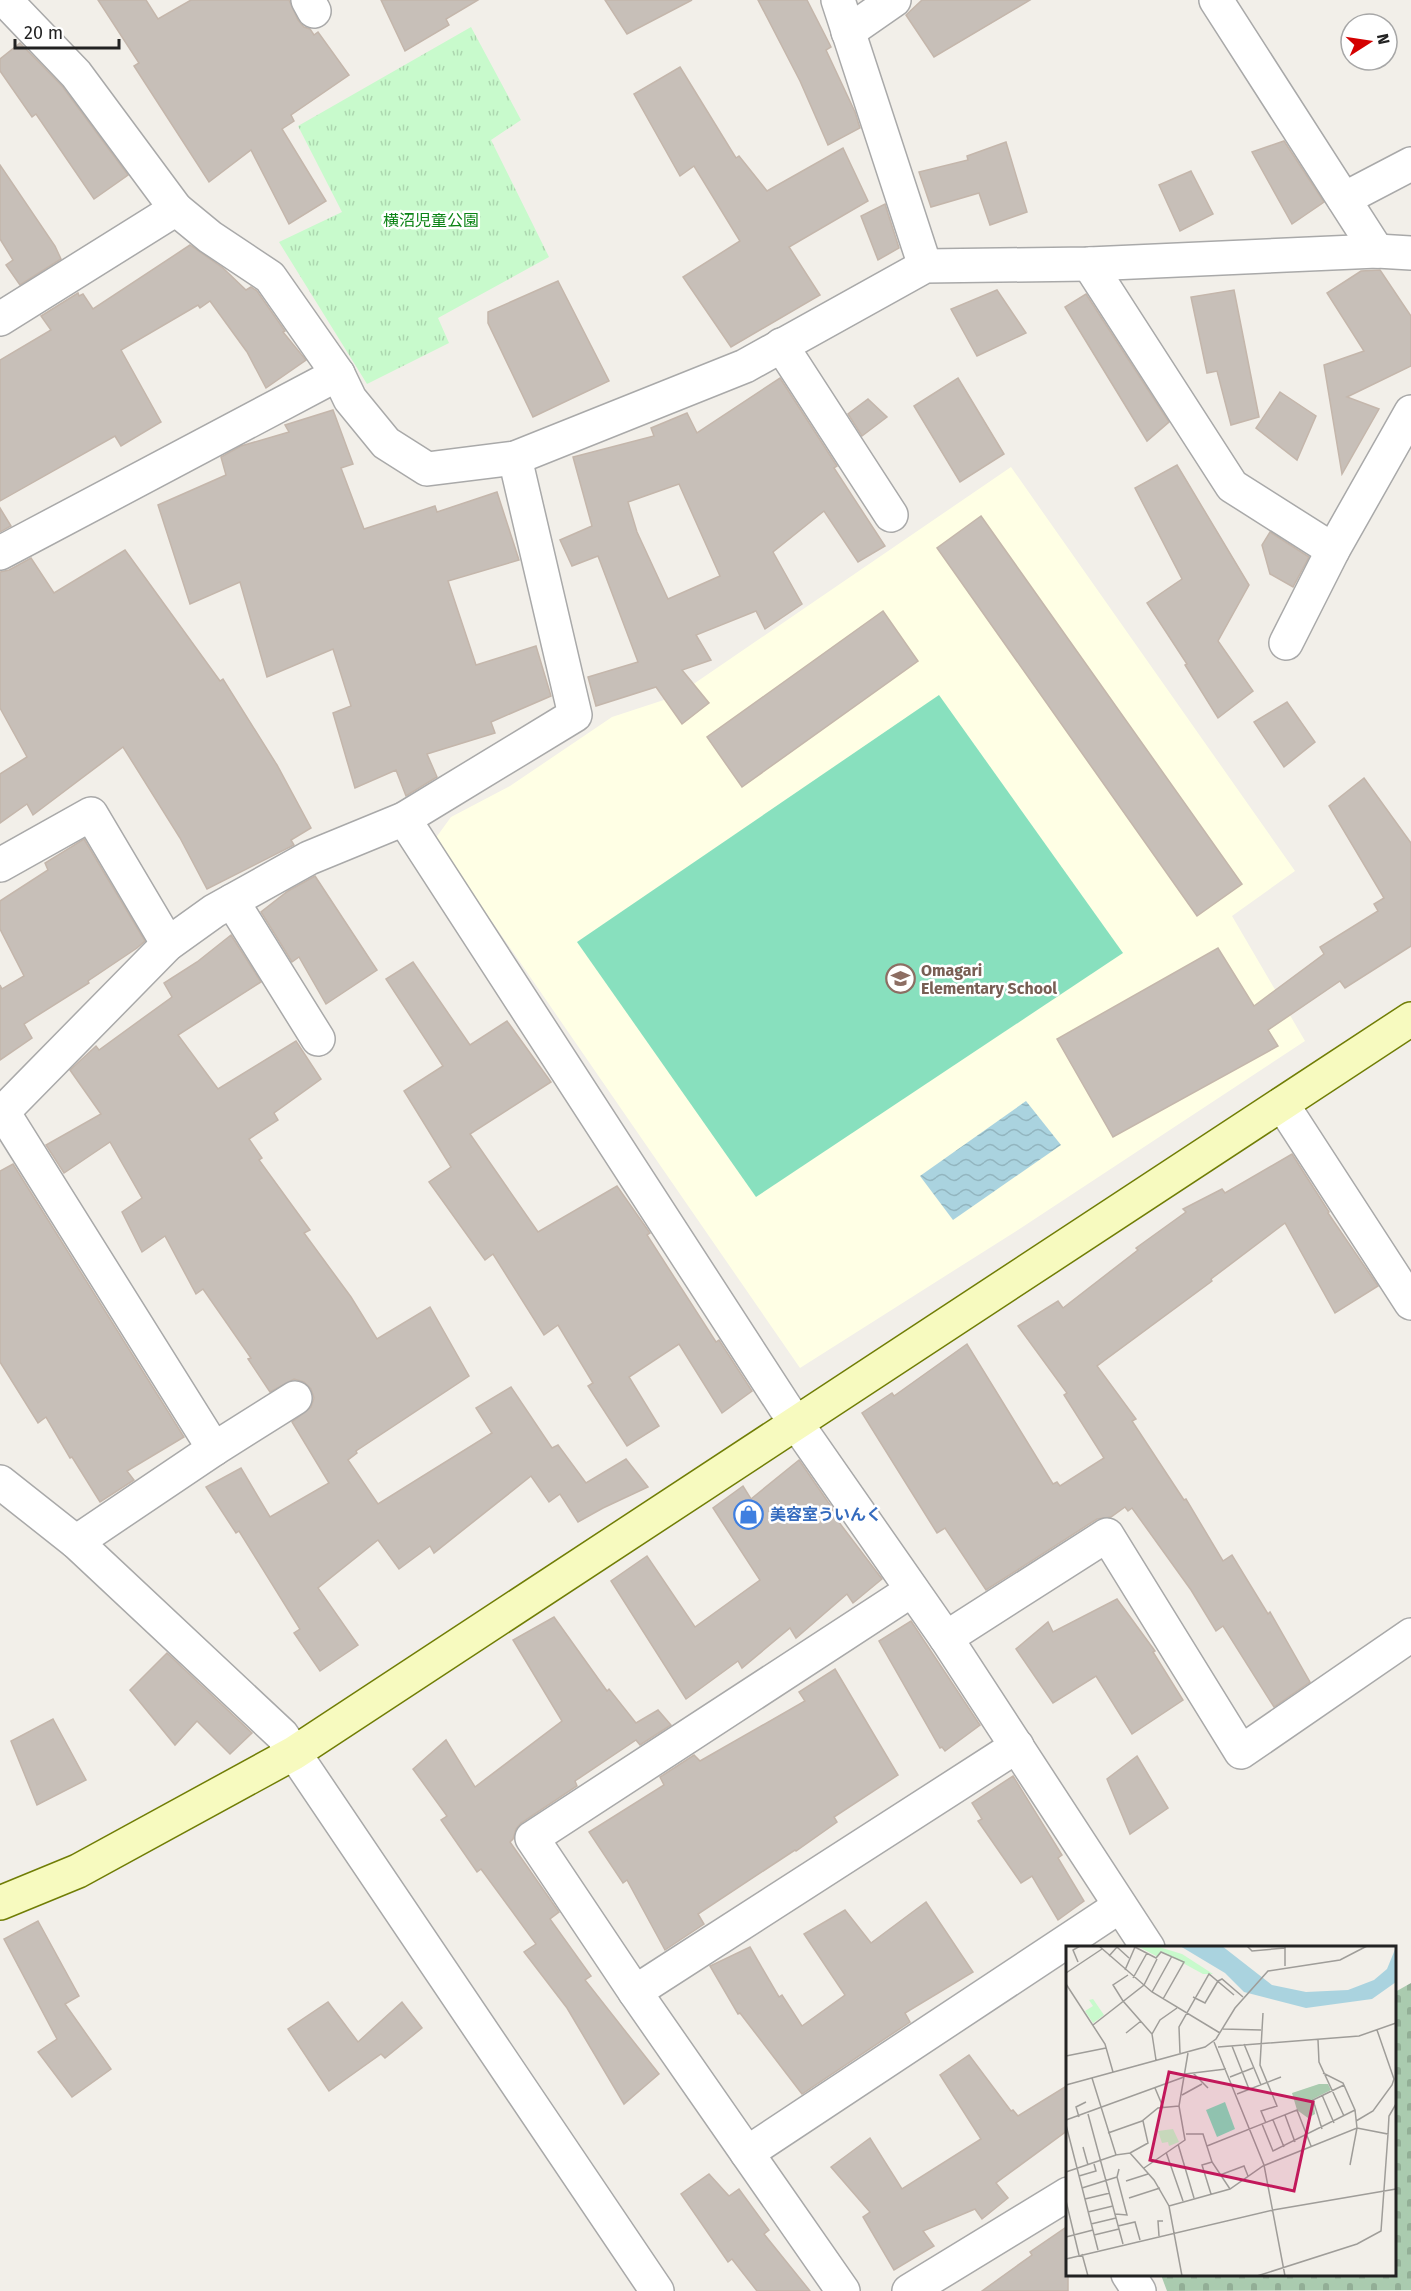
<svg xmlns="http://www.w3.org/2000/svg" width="1411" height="2291" font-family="'Fira Sans','Noto Sans JP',sans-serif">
  <defs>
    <pattern id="cemetery-stones" width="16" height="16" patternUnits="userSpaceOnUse" patternTransform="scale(1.5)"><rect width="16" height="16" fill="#aacbaf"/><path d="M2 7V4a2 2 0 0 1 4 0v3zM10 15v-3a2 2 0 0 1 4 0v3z" fill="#92ae96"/></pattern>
    <pattern id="park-tufts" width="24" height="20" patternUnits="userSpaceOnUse" patternTransform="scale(1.5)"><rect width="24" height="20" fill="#c8facc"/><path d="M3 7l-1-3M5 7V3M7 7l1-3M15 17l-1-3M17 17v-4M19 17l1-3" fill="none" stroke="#acd6af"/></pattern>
    <pattern id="water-waves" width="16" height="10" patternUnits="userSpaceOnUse" patternTransform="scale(1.5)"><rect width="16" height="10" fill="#aad3df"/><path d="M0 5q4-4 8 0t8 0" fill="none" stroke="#92b5bf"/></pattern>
  </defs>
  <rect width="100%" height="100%" fill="#f2efe9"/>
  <polygon fill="#ffffe5" points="1011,467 1295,871 1232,916 1305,1041 1021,1228 800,1368 435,839 451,817 510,786 612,717 676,696"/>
  <polygon fill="url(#cemetery-stones)" points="1411,1983 1411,2290 1167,2291 1161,2275 1394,2274 1395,1992"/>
  <polygon fill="url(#park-tufts)" points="471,27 521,120 491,140 549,257 438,318 449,343 367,384 279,242 342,212 298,126"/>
  <polygon fill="#88e0be" points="939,695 1123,953 756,1197 577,942"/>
  <polygon fill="url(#water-waves)" points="1026,1101 1061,1145 953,1220 920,1176"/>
  <g fill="#c7bfb8" stroke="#c4b6ab" stroke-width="1.5" fill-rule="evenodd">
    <polygon points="98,0 146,0 158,19 191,0 289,0 298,20 304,27 310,29 314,35 318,32 349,75 291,115 294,121 282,129 326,201 289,224 251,150 209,182 134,66 139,63"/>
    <polygon points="381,0 478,0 446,19 449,25 405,51"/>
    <polygon points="605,0 692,0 627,34"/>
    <polygon points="758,0 807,0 831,47 826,50 855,112 860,128 828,145 800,81"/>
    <polygon points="922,0 1030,0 934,57 906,15"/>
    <polygon points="20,43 62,86 128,175 94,199 36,114 32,117 0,71 0,59"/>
    <polygon points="680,67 736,158 739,156 767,191 843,148 868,201 789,247 820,295 731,347 683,277 740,241 694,166 680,176 634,94"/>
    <polygon points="1284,141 1324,202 1292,224 1252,152"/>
    <polygon points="1006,142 1027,212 990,225 979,193 931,207 919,172 968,160 967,156"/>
    <polygon points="0,165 55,246 61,259 20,285 6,265 13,260 0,239"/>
    <polygon points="1191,171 1213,214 1180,231 1159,185"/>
    <polygon points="885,204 899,248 878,260 861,216"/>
    <polygon points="190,245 223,268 246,290 251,287 257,291 285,331 283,332 306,360 266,388 247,352 210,301 200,308 198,305 121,350 161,422 121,446 115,436 0,501 0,360 51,330 41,316 78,293 79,296 83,294 93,309"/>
    <polygon points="1380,270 1411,316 1411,366 1347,397 1379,409 1342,474 1324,365 1364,351 1327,293 1361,271"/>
    <polygon points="558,281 609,381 533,417 488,323 488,312"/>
    <polygon points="997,290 1026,333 977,356 951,309"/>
    <polygon points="1234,290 1259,417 1231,425 1217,371 1207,373 1191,297"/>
    <polygon points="1086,294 1169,422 1147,441 1065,307"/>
    <path d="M780,378L837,466L834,468L885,546L858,562L824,511L773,552L802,604L765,629L756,611L696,635L711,660L682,670L709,703L682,724L656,687L596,706L588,677L638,662L598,556L572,566L560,540L592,526L573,457L654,436L651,428L687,413L697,433ZM679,484L720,576L668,599L637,532L628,502Z"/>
    <polygon points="958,378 1004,454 960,482 914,406"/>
    <polygon points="1280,392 1316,416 1297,460 1256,428"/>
    <polygon points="868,399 887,417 862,436 848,414"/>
    <polygon points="333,410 353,464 341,468 364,529 435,506 437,512 497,492 519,560 448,581 476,665 536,646 551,696 491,722 495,733 427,754 437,777 406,796 396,770 355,788 333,713 351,706 333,649 267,677 240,582 190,604 158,505 226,475 221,457 241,446 289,432 285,425"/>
    <polygon points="1177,465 1249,585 1218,641 1253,691 1218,718 1185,665 1187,664 1147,603 1182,579 1135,488"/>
    <polygon points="0,508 11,526 0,532"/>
    <polygon points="981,516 1242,884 1197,916 937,548"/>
    <polygon points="1270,532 1309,557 1293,587 1270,574 1262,545"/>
    <polygon points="125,550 220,681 223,679 277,765 311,828 291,840 294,845 207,889 180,838 123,747 33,815 27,804 0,823 0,774 27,757 0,708 0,572 9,570 31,558 54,593"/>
    <polygon points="883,611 918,661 742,787 707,737"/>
    <polygon points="1287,702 1315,742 1284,767 1254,722"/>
    <polygon points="1364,778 1411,843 1411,946 1345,988 1340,981 1268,1030 1278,1046 1113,1137 1057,1039 1218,948 1254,1006 1324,954 1320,947 1378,911 1374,904 1384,898 1329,806"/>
    <polygon points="84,839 145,941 137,948 88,981 89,983 24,1024 32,1038 0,1060 0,985 2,989 24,976 0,929 0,901 48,870 45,863"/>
    <polygon points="315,876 377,970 326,1004 299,957 292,962 261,912 288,891"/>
    <polygon points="231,935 261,982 178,1035 218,1089 296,1041 321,1079 274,1113 278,1120 249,1139 262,1158 259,1160 310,1230 304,1233 351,1297 377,1339 430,1307 469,1376 356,1451 357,1453 348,1460 378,1504 492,1433 476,1408 511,1387 552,1448 558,1445 586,1483 626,1459 648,1487 603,1508 578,1522 560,1494 549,1502 531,1476 434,1553 430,1546 399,1569 378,1540 318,1588 358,1645 320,1671 294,1633 300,1629 239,1531 236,1533 206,1487 241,1468 270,1517 329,1483 292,1422 311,1407 314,1398 311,1389 304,1382 294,1379 270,1392 248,1359 251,1358 203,1289 196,1294 165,1236 142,1252 122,1212 142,1198 110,1142 64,1173 46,1145 101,1114 70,1070 96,1046 99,1050 172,997 164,983 197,962"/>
    <polygon points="413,962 470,1045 507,1021 551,1082 470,1134 538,1232 617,1186 650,1233 647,1235 716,1342 719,1340 752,1391 722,1413 679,1344 629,1377 659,1426 627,1446 588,1386 593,1383 558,1325 544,1335 493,1254 485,1260 429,1182 451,1167 404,1091 443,1066 386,979"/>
    <polygon points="1292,1154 1329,1212 1328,1213 1378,1286 1335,1313 1285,1223 1211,1279 1212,1281 1097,1366 1136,1419 1132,1421 1184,1500 1186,1499 1223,1561 1232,1555 1268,1614 1270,1612 1310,1682 1274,1707 1223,1626 1216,1631 1191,1590 1132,1508 1128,1511 1125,1507 1111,1517 1097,1519 986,1590 945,1528 937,1533 862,1413 892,1393 894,1396 967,1344 1053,1484 1057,1482 1060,1486 1104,1458 1064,1395 1067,1393 1018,1326 1058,1301 1063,1308 1138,1250 1136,1248 1186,1212 1183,1209 1222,1189 1225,1193"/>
    <polygon points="13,1164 184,1437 127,1471 134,1480 100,1502 72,1457 70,1458 46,1417 38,1423 0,1362 0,1171"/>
    <polygon points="799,1460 837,1515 835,1517 882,1579 853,1603 847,1594 796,1638 790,1628 742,1668 738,1661 686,1699 611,1581 647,1556 695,1627 760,1580 713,1508 743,1486 751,1499"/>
    <polygon points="1117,1599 1155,1651 1153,1652 1183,1700 1132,1734 1096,1676 1053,1703 1016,1649 1048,1622 1053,1632"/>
    <polygon points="554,1617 607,1691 609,1689 636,1723 658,1710 671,1725 640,1745 636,1740 575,1781 577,1786 521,1823 516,1829 513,1839 510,1842 559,1912 550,1919 591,1976 585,1980 659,2074 624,2104 567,2008 524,1952 536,1944 481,1869 477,1872 441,1820 447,1816 413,1769 446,1740 475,1787 562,1721 513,1640"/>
    <polygon points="911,1621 980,1725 945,1751 942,1747 940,1748 879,1641"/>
    <polygon points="167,1653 252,1733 230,1754 197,1721 175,1745 130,1690"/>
    <polygon points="835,1669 898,1775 834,1817 837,1822 796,1851 795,1850 698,1914 704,1924 665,1950 627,1880 623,1883 589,1832 664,1785 660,1777 694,1755 700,1761 805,1701 799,1692"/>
    <polygon points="53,1719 86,1780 37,1805 11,1741"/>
    <polygon points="1137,1756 1168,1808 1130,1834 1107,1779"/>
    <polygon points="1013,1776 1062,1855 1058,1858 1084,1901 1058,1920 1032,1876 1021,1883 978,1821 982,1819 972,1803"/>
    <polygon points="926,1902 973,1972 905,2013 910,2022 802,2094 740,2013 738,2014 710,1966 750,1947 779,1997 782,1995 802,2026 845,1995 804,1934 845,1910 871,1943"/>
    <polygon points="38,1921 79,1996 65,2004 111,2069 72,2097 38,2052 57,2039 4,1939"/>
    <polygon points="328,2002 358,2042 402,2002 422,2028 385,2058 381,2054 329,2091 288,2029"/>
    <polygon points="969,2055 1011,2111 1013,2110 1018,2116 1068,2085 1068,2130 996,2183 1008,2198 982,2219 975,2209 923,2231 934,2246 894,2270 863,2217 870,2212 831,2167 870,2138 902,2189 981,2139 940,2075"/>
    <polygon points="709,2174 729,2196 739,2189 769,2230 764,2234 810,2291 757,2291 732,2259 728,2262 681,2194"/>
    <polygon points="1068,2226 1068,2291 982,2291 1032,2255 1030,2252"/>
  </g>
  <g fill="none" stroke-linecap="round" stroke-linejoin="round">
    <defs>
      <g id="street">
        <polyline points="5,0 76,74 176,209 210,237 270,277 338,374 350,399 386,443 427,469 515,458 745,366 925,266 1089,264 1377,251 1411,253"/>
        <polyline points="308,0 314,11"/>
        <polyline points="838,0 925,266"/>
        <polyline points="1216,0 1377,251"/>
        <polyline points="848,32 894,0"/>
        <polyline points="1344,199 1411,164"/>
        <polyline points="1089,264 1232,486 1333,550"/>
        <polyline points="0,319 176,209"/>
        <polyline points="781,345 891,515"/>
        <polyline points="0,553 338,374"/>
        <polyline points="1286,643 1333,550 1411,412"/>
        <polyline points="404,819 785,1407 946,1638 1148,1948"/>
        <polyline points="0,865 91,814 168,944"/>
        <polyline points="232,901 318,1039"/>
        <polyline points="1282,1104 1411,1303"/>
        <polyline points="3,1112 214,1449 76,1542"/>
        <polyline points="0,1115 168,944 214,911 309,858 404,819 575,715 515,458"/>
        <polyline points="214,1449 295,1398"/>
        <polyline points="0,1482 76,1542 282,1735 657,2291"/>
        <polyline points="946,1638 1107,1535 1241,1752 1411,1635"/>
        <polyline points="635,1992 1017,1746"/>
        <polyline points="747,2153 1120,1906"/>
        <polyline points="1128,2274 1139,2291"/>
        <polyline points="843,2291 635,1992 532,1838 912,1590"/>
        <polyline points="909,2291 1068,2194"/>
      </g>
      <polyline id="secondary" points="0,1903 78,1871 294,1753 1411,1019"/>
    </defs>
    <use href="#street" stroke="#a9a9a9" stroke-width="36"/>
    <use href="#secondary" stroke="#707d05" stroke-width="36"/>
    <use href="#street" stroke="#fff" stroke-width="33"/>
    <use href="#secondary" stroke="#f7fabf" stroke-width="33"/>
  </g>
  <defs>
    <symbol id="school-ring" viewBox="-11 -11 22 22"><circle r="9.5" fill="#fff" stroke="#8d6e63" stroke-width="1.5"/><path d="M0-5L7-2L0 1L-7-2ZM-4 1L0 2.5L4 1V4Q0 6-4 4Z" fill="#8d6e63"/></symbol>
    <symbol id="shop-ring" viewBox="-11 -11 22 22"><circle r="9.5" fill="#fff" stroke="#3f7fe0" stroke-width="1.5"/><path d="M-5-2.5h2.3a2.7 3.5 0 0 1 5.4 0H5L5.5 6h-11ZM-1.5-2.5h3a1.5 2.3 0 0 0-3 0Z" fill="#3f7fe0"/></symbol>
  </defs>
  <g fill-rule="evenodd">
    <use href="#school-ring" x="884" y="962" width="33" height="33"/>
    <use href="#shop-ring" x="732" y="1498" width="33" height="33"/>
  </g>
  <g text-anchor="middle" stroke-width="5" stroke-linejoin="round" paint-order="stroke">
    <g font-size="16" fill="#0c8416" stroke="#fff">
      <text x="431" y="226">横沼児童公園</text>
    </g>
    <g font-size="16" font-weight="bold" fill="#785e54" stroke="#fff" text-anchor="start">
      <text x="921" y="976">Omagari<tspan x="921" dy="18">Elementary School</tspan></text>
    </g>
    <g font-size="16" font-weight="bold" fill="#366cbe" stroke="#fff" text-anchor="start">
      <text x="770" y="1520">美容室ういんく</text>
    </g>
  </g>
  <g transform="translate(1066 1946)">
    <rect width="330" height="330" fill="#f2efe9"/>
    <path d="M253,138H262L265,144L247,153L249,168L242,172L231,164L226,147Z" fill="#aacbaf"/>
    <path d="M73,1H93L116,8L147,28H137L95,5L92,11ZM27,53L38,69L27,77L19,65L27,60L23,54ZM107,183L113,196L103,200L102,196L96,197L92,185Z" fill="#c8facc"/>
    <path d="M159,156L169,183L151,191L140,164Z" fill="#88e0be"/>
    <path d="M114,0H156L206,39L240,46L282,44L308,34L321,23L330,1V36L306,53L240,62L178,46L159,27Z" fill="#aad3df"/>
    <path fill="none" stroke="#9f9d99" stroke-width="1.5" d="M33,0L86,46L154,87M67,0L90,12L95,6L118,16L97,53M181,0L186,5L219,2M43,10L51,1L63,12M12,16L7,4L14,0M219,20V0M59,24L69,1M0,27L36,3M62,29L47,39L57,55L86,88L90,114M67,32L81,7M152,35L156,33L177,51M0,38L39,98L47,126M86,46L106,10M127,51L139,57L152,35M197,67L194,119L211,160L195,165L200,177M27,79L78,39L91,13M157,83L195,84M60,87L75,75M86,88L94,74L111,62M252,94L253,116L278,170M148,96L198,219L219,330M178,98L195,139M166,100L183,143M152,101L293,90L330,77M114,107L113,81L143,28L168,49M0,110L40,102M127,127L142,142M257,127L277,137L289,164L291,182L284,219M119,128L160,123M164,131L187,122M26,132L50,209L64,207L88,234L103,260L116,330M0,139L139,101L150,93L169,62L202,25L274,14L301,0M89,142L97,161M171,148L215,131M116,149L136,138M256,149L268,177M22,168L57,298M219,169L229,196M13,171L10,161L20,156M0,174L118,131M207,174L218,201M290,175L307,165L326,139L328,133L311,84M196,178L207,205L289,164M0,179L32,304M256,183L247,154L278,139M42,187L76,175L92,162L113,160M120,188H137L146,216L164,243M112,198L128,252M141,200L231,164L245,200M17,201L22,219M100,206L117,255M64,207L82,197L77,175M78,222L119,194L113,160L122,107M0,226L50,209M154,229L178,220L182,230M13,230L30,225L28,218M60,235L82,228M16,242L51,231M145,248L136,219L146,216M63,252L94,242M19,253L44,247M0,255L13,309M103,260L164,243L197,220L291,182L322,188L323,170L330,158M22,266L47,260M49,268L61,269L51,231L53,223M25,278L50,272M52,280L69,276L74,294M28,289L53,283M93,290L92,275H97M0,291L27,284M16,308L22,330M0,313L207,264L330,243M191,330L291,298L315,285L322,188"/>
    <path fill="#c2185b" fill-opacity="0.15" stroke="#c2185b" stroke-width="3" d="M103,126L247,156L228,245L84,214Z"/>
    <rect width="330" height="330" fill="none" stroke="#222" stroke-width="3"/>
  </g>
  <g transform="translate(1369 42) rotate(78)"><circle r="28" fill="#ffffff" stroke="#a7a7a7" stroke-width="1.5"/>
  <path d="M0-4.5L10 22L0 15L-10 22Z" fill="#d40000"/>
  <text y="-9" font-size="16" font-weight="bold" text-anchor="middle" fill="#222222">N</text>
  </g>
  <path d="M15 39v9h104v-9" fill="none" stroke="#222222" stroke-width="3"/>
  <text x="24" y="39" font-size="18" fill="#222222" stroke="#ffffff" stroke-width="4.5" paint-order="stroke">20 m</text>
</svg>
